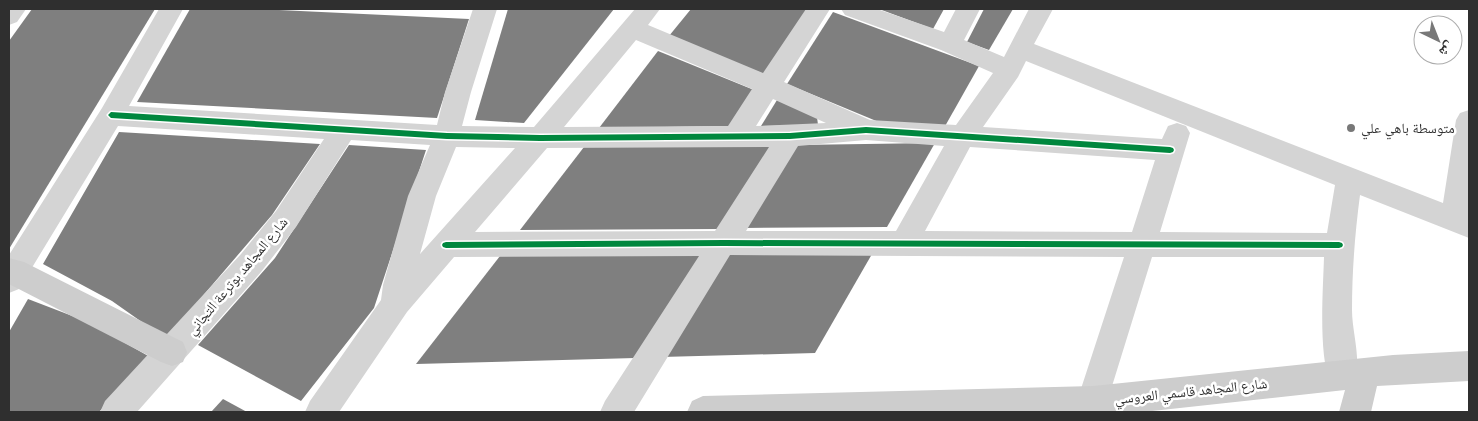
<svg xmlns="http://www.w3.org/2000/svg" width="1478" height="421" font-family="'Nunito Sans','Noto Naskh Arabic',sans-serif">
  <rect width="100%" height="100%" fill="#fff"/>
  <g fill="#7f7f7f">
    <polygon points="32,9 155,9 9,249 9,41"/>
    <polygon points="190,9 258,9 469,19 437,118 137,102"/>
    <polygon points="508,9 614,9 524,123 475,120"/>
    <polygon points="691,9 807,9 764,75 669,36"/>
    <polygon points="879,9 944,9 933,29"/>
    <polygon points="984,9 1013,9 989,50 967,42"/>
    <polygon points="833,12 979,66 944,128 886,125 787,84"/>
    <polygon points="658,51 754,90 730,126 599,128"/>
    <polygon points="777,100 817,117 818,125 761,126"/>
    <polygon points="119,132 320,144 272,215 166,339 112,301 43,264"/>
    <polygon points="935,143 887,227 743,228 796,145"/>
    <polygon points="349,145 426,150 374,308 301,401 198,345 275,258"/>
    <polygon points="773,145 719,229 520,230 584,147"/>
    <polygon points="872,254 815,353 661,357 726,255"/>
    <polygon points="702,255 635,358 416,364 500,256"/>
    <polygon points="28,299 88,322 150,357 99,412 9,412 9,332"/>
    <polygon points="223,399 247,412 211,412"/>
  </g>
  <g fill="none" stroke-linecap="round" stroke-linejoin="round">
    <g fill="#d4d4d4" fill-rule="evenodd">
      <polygon points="9,9 26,9 17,22 9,25"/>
      <path d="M159,9H183L129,106L437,125L445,92L473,9H497L471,92L462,126L534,127L635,9H660L648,25L763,73L806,9H830L784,82L870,120L956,125L993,73L941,50L845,15L841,9H877L944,32L956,9H980L964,40L1004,57L1029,9H1053L1034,44L1443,203L1456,120L1460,113L1469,110V238L1360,195C1355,233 1352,271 1352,310C1352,334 1363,363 1353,386L1342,390L1331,386C1318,355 1323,292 1324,257H1152L1104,412H1083L1077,401L1124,257L730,255L634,412H600L605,401L699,256L454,257L407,312L339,412H305L310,401L381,300L383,285L408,196L430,145L351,140L296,227L261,272L137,412H100L105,401L241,254L276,211L324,139L118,126L19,289L9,293V255L102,108ZM636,40L752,89L728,126L564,127ZM1026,61L1335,185L1327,233L1160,232L1190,133L1186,126L1177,123L1168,126L1162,139L983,127L1018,77ZM773,99L826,123L756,126ZM866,140L944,146L896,231H746L798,146ZM456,147L515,148L420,254L436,196ZM769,147L715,231L475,232L547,148ZM970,147L1155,160L1132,232L925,231Z"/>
    </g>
    <g fill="#cdcdcd" fill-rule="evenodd">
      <polygon points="9,258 24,262 183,342 187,352 183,362 172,366 161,362 9,284"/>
      <polygon points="1469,351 1469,381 1377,386 1371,412 1339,412 1345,390 1143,412 687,412 692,401 703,396 1093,386 1393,355"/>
    </g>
    <defs>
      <g id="cycleway">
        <polygon points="111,112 447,133 540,135 790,133 866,127 1170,147 1173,148 1174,150 1173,152 1170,153 866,133 790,139 540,141 447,139 111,118 108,115"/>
        <polygon points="724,240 1339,242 1342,243 1343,245 1342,247 1339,248 724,246 446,248 443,247 442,245 443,243 446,242"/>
      </g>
    </defs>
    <use href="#cycleway" stroke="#fff" stroke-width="3"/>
    <use href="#cycleway" fill="#00873e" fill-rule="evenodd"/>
  </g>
  <circle fill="#787878" stroke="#fff" stroke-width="2" cx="1351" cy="128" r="5"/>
  <g text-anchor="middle" stroke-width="5" stroke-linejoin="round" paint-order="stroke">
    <g font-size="14" fill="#2f2f2f" stroke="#fff" text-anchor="start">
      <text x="1361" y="133">متوسطة باهي علي</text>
    </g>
    <g font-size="14" fill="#2f2f2f" stroke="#fff">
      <text transform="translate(237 276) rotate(-50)" y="5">شارع المجاهد بوترعة التجاني</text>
      <text transform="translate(1191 391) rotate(-6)" y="5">شارع المجاهد قاسمي العروسي</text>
    </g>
  </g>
  <rect width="1478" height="421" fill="none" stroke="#2f2f2f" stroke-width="20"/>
  <g transform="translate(1438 40) rotate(137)"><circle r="24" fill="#ffffff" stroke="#acacac"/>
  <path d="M0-4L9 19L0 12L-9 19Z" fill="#787878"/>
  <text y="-8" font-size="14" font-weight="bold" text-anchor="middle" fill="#2f2f2f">ش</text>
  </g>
</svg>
